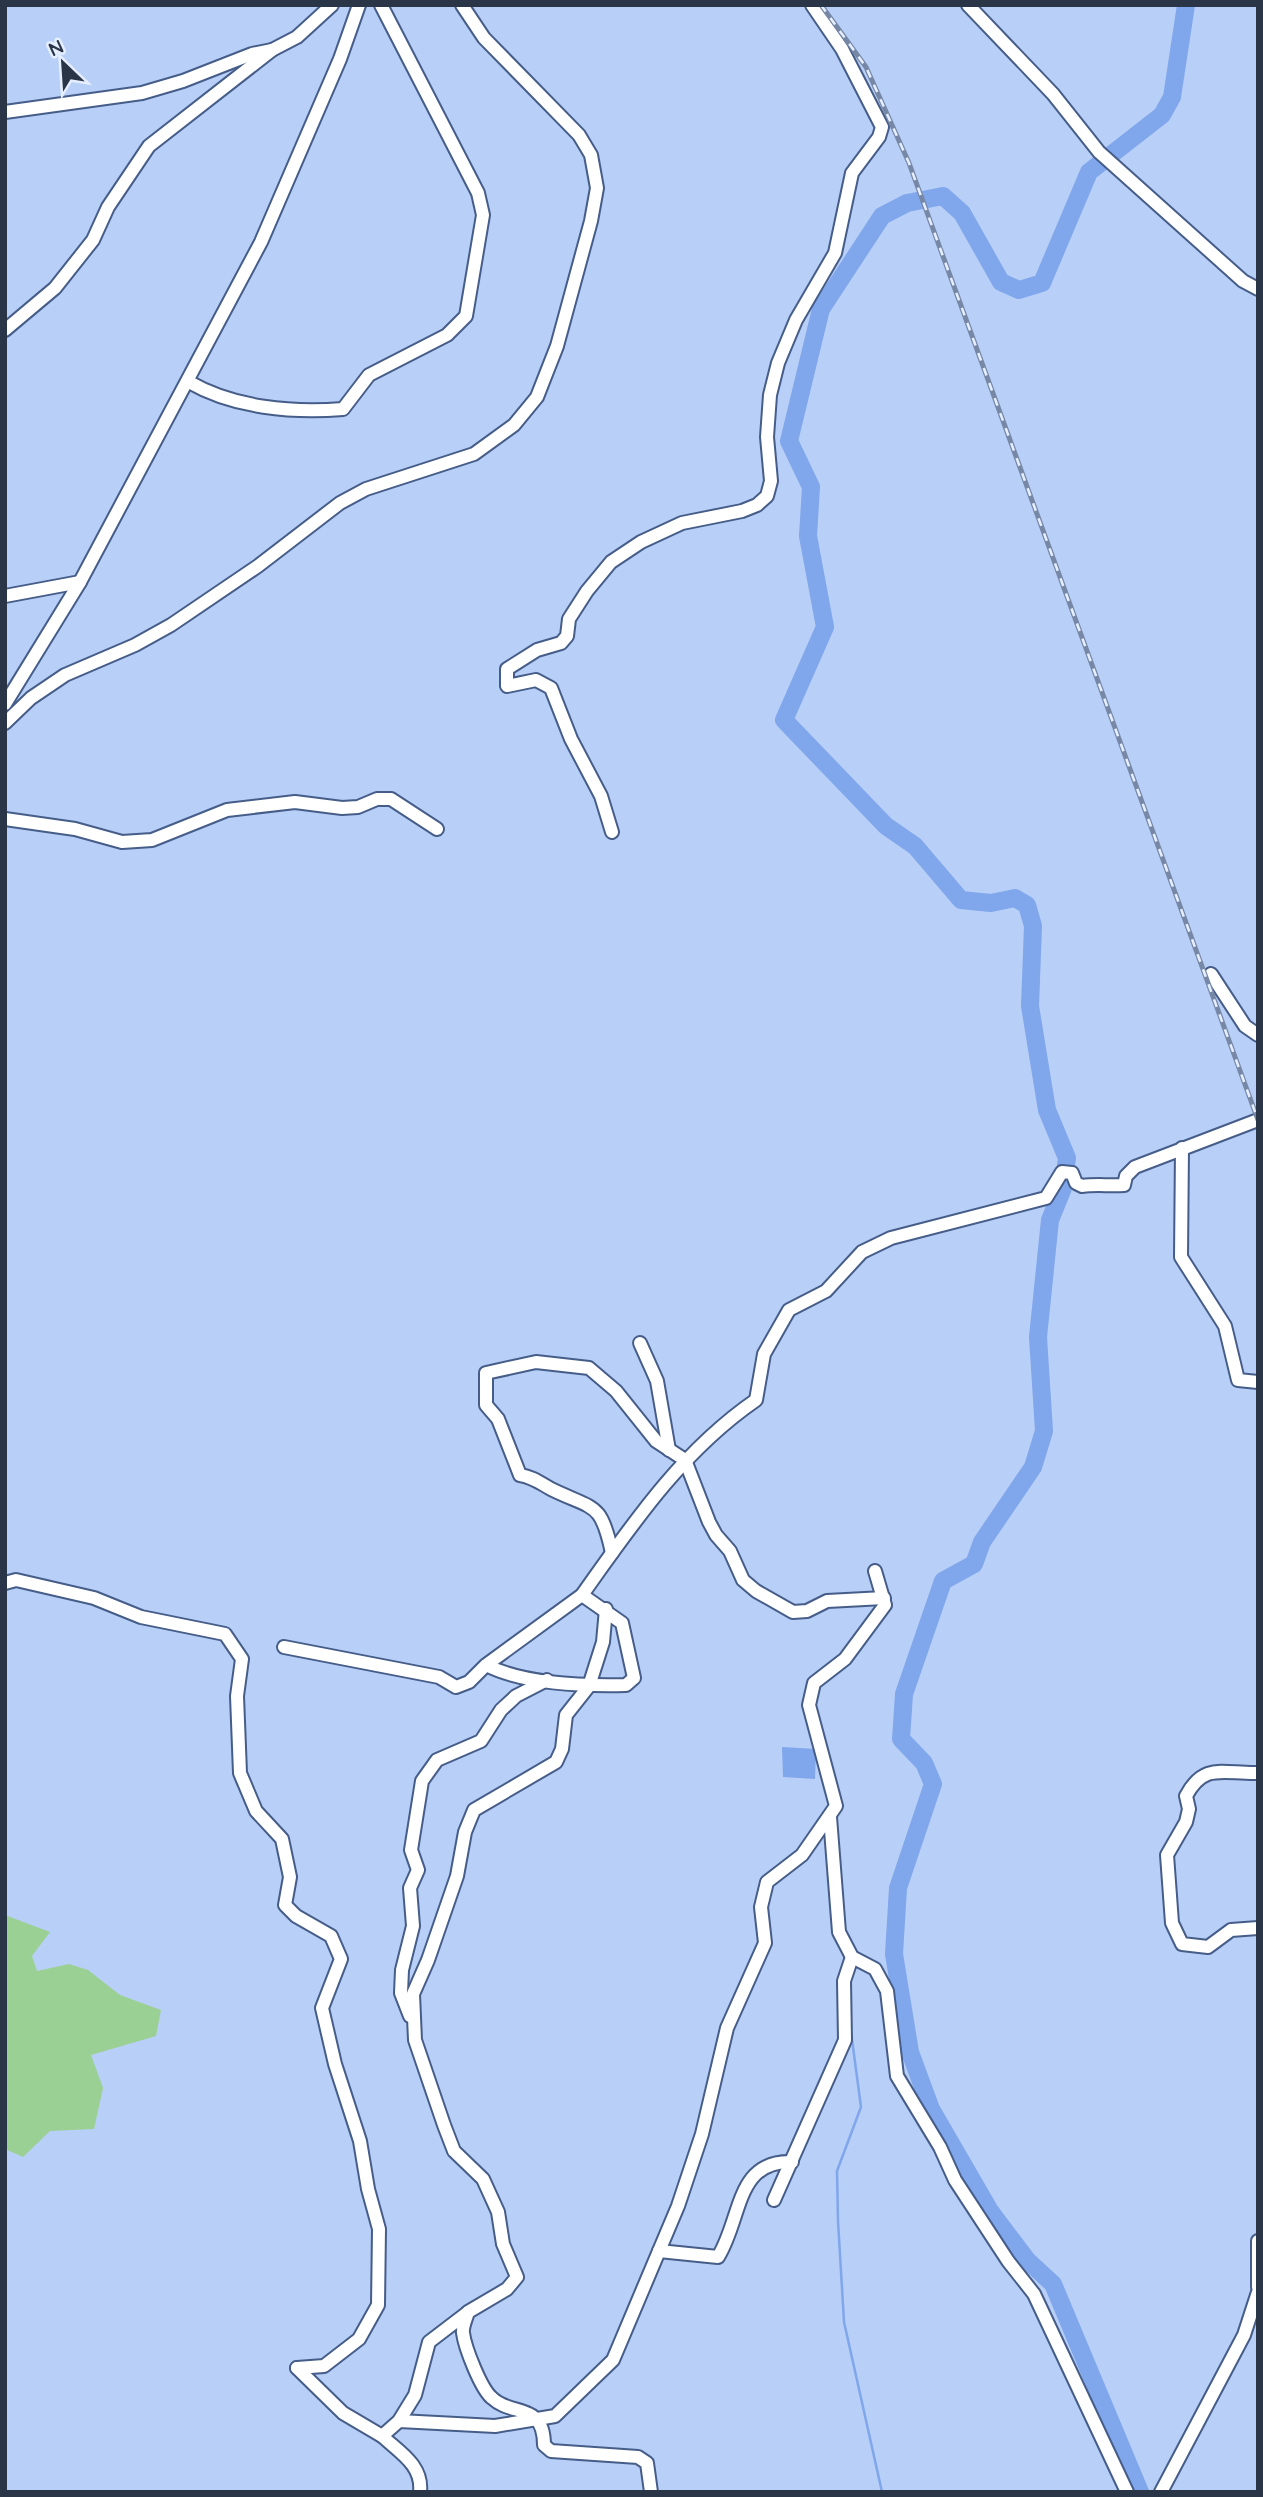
<svg xmlns="http://www.w3.org/2000/svg" width="1263" height="2497" font-family="Quicksand,sans-serif">
  <rect width="100%" height="100%" fill="#b8cff7"/>
  <polygon fill="#9bd094" points="5,1915 50,1932 32,1956 37,1971 69,1964 88,1970 120,1995 161,2010 156,2036 91,2055 103,2088 94,2129 50,2131 23,2157 5,2149"/>
  <polygon fill="#80a6eb" points="782,1747 816,1749 815,1779 783,1777"/>
  <g fill="none" stroke-linecap="round" stroke-linejoin="round">
    <polyline stroke="#80a6eb" stroke-width="2.5" points="851,2032 861,2107 837,2171 838,2221 844,2322 882,2492"/>
    <polyline stroke="#80a6eb" stroke-width="18" points="1140,2492 1053,2284 1027,2260 990,2211 931,2109 910,2052 894,1954 898,1888 933,1784 924,1763 901,1739 904,1694 943,1581 974,1564 982,1542 1033,1467 1044,1431 1038,1337 1050,1220 1063,1188 1067,1158 1047,1110 1030,1006 1033,926 1027,905 1015,898 991,903 961,900 915,846 886,826 784,720 825,627 808,536 811,487 789,441 821,309 882,216 907,203 943,196 962,213 1001,282 1019,290 1042,283 1089,172 1162,115 1172,97 1186,5"/>
    <defs>
      <g id="minor">
        <polyline points="968,5 1053,94 1099,152 1243,281 1258,289"/>
        <polyline points="5,112 142,93 183,81 252,54 272,50 297,37 332,5"/>
        <polyline points="5,330 55,288 93,240 108,207 149,146 272,50"/>
        <path d="M189,382C234,408 292,413 343,409L369,375L447,335L466,316L483,215L478,193L381,5"/>
        <polyline points="5,596 80,582"/>
        <polyline points="5,704 80,582 261,242 340,59 359,5"/>
        <polyline points="5,723 31,698 65,675 135,645 171,625 258,566 340,503 366,489 474,454 514,425 537,397 557,346 591,221 597,188 591,155 579,135 484,38 462,5"/>
        <polyline points="5,819 75,829 122,842 152,840 227,810 295,802 342,808 358,807 377,799 391,799 437,829"/>
        <polyline points="612,832 601,796 571,739 551,688 536,680 507,686 507,669 537,650 561,643 567,636 569,619 587,591 611,562 641,542 682,523 742,511 757,505 767,496 771,481 767,437 770,395 778,363 796,320 835,253 852,173 879,137 882,127 842,49 812,5"/>
        <polyline points="1211,974 1245,1026 1258,1035"/>
        <polyline points="1182,1148 1181,1257 1225,1326 1238,1380 1258,1382"/>
        <polyline points="640,1343 657,1381 669,1450"/>
        <path d="M612,1553C601,1501 594,1510 551,1489C540,1483 533,1477 520,1475L498,1419L486,1405V1373L536,1362L589,1368L616,1391L656,1441L685,1460L709,1522L716,1535L730,1551L743,1580L756,1591L793,1612L807,1611L827,1601L884,1598"/>
        <polyline points="5,1583 16,1580 94,1598 141,1617 225,1634 242,1659 237,1696 240,1773 256,1811 282,1839 290,1877 285,1905 296,1916 331,1936 341,1959 322,2008 335,2064 360,2141 368,2189 379,2229 378,2305 359,2339 324,2366 297,2368"/>
        <path d="M582,1595C633,1523 682,1451 756,1400L764,1354L789,1310L826,1291L862,1252L891,1238L1046,1198L1062,1172L1072,1173L1076,1183L1082,1186C1097,1184 1108,1186 1124,1185L1126,1176L1135,1167L1258,1120"/>
        <path d="M606,1609L603,1642L589,1686L566,1715L562,1749L556,1762L474,1810L465,1832L457,1876L428,1960L413,1994L415,2040L444,2125L454,2151L483,2179L498,2212L503,2244L517,2277L507,2289L468,2312C466,2319 462,2327 463,2333C465,2348 481,2389 492,2398C512,2417 544,2402 544,2445L551,2451L638,2457L647,2463L651,2492"/>
        <path d="M284,1647L439,1677L456,1687L469,1682L486,1665L582,1595L622,1623L634,1678L626,1685C585,1686 523,1684 486,1665"/>
        <path d="M1258,1773C1223,1774 1204,1762 1186,1796L1189,1809L1186,1822L1167,1855L1172,1923L1182,1944L1208,1947L1231,1930L1258,1928"/>
        <polyline points="830,1817 839,1932 852,1957 875,1969 887,1991 897,2076 940,2147 955,2180 1008,2261 1034,2294 1127,2492"/>
        <polyline points="410,2016 401,1993 402,1970 413,1926 410,1888 418,1870 411,1850 422,1781 437,1760 481,1741 501,1710 516,1696 547,1680"/>
        <polyline points="774,2200 845,2040 844,1981 852,1957"/>
        <polyline points="1258,2241 1258,2287"/>
        <path d="M659,2251L718,2257C742,2219 735,2160 792,2162"/>
        <polyline points="297,2368 343,2413 382,2436 399,2421 415,2395 429,2342 467,2313"/>
        <polyline points="399,2421 495,2426 555,2416 613,2360 678,2206 702,2134 727,2028 765,1943 761,1907 767,1882 802,1855 836,1806 809,1705 814,1683 845,1659 885,1605 875,1571"/>
        <path d="M382,2436C399,2452 423,2465 420,2492"/>
        <polyline points="1161,2492 1244,2335 1258,2292"/>
      </g>
    </defs>
    <use href="#minor" stroke="#455d88" stroke-width="16"/>
    <use href="#minor" stroke="#fff" stroke-width="12"/>
    <defs>
      <polyline id="rail" points="821,5 866,67 909,163 1258,1120"/>
    </defs>
    <use href="#rail" stroke="#7788a7" stroke-width="5"/>
    <use href="#rail" stroke="#e6efff" stroke-width="2.5" stroke-dasharray="8" stroke-linecap="butt"/>
  </g>
  <rect width="1263" height="2497" fill="none" stroke="#2a3548" stroke-width="14"/>
  <g transform="translate(63 63) rotate(335)" stroke="#e6efff" stroke-width="5" paint-order="stroke">
  <path d="M0-5L12 26L0 18L-12 26Z" fill="#2a3548"/>
  <text y="-10" font-size="19" font-weight="bold" text-anchor="middle" fill="#2a3548">N</text>
  </g>
</svg>
